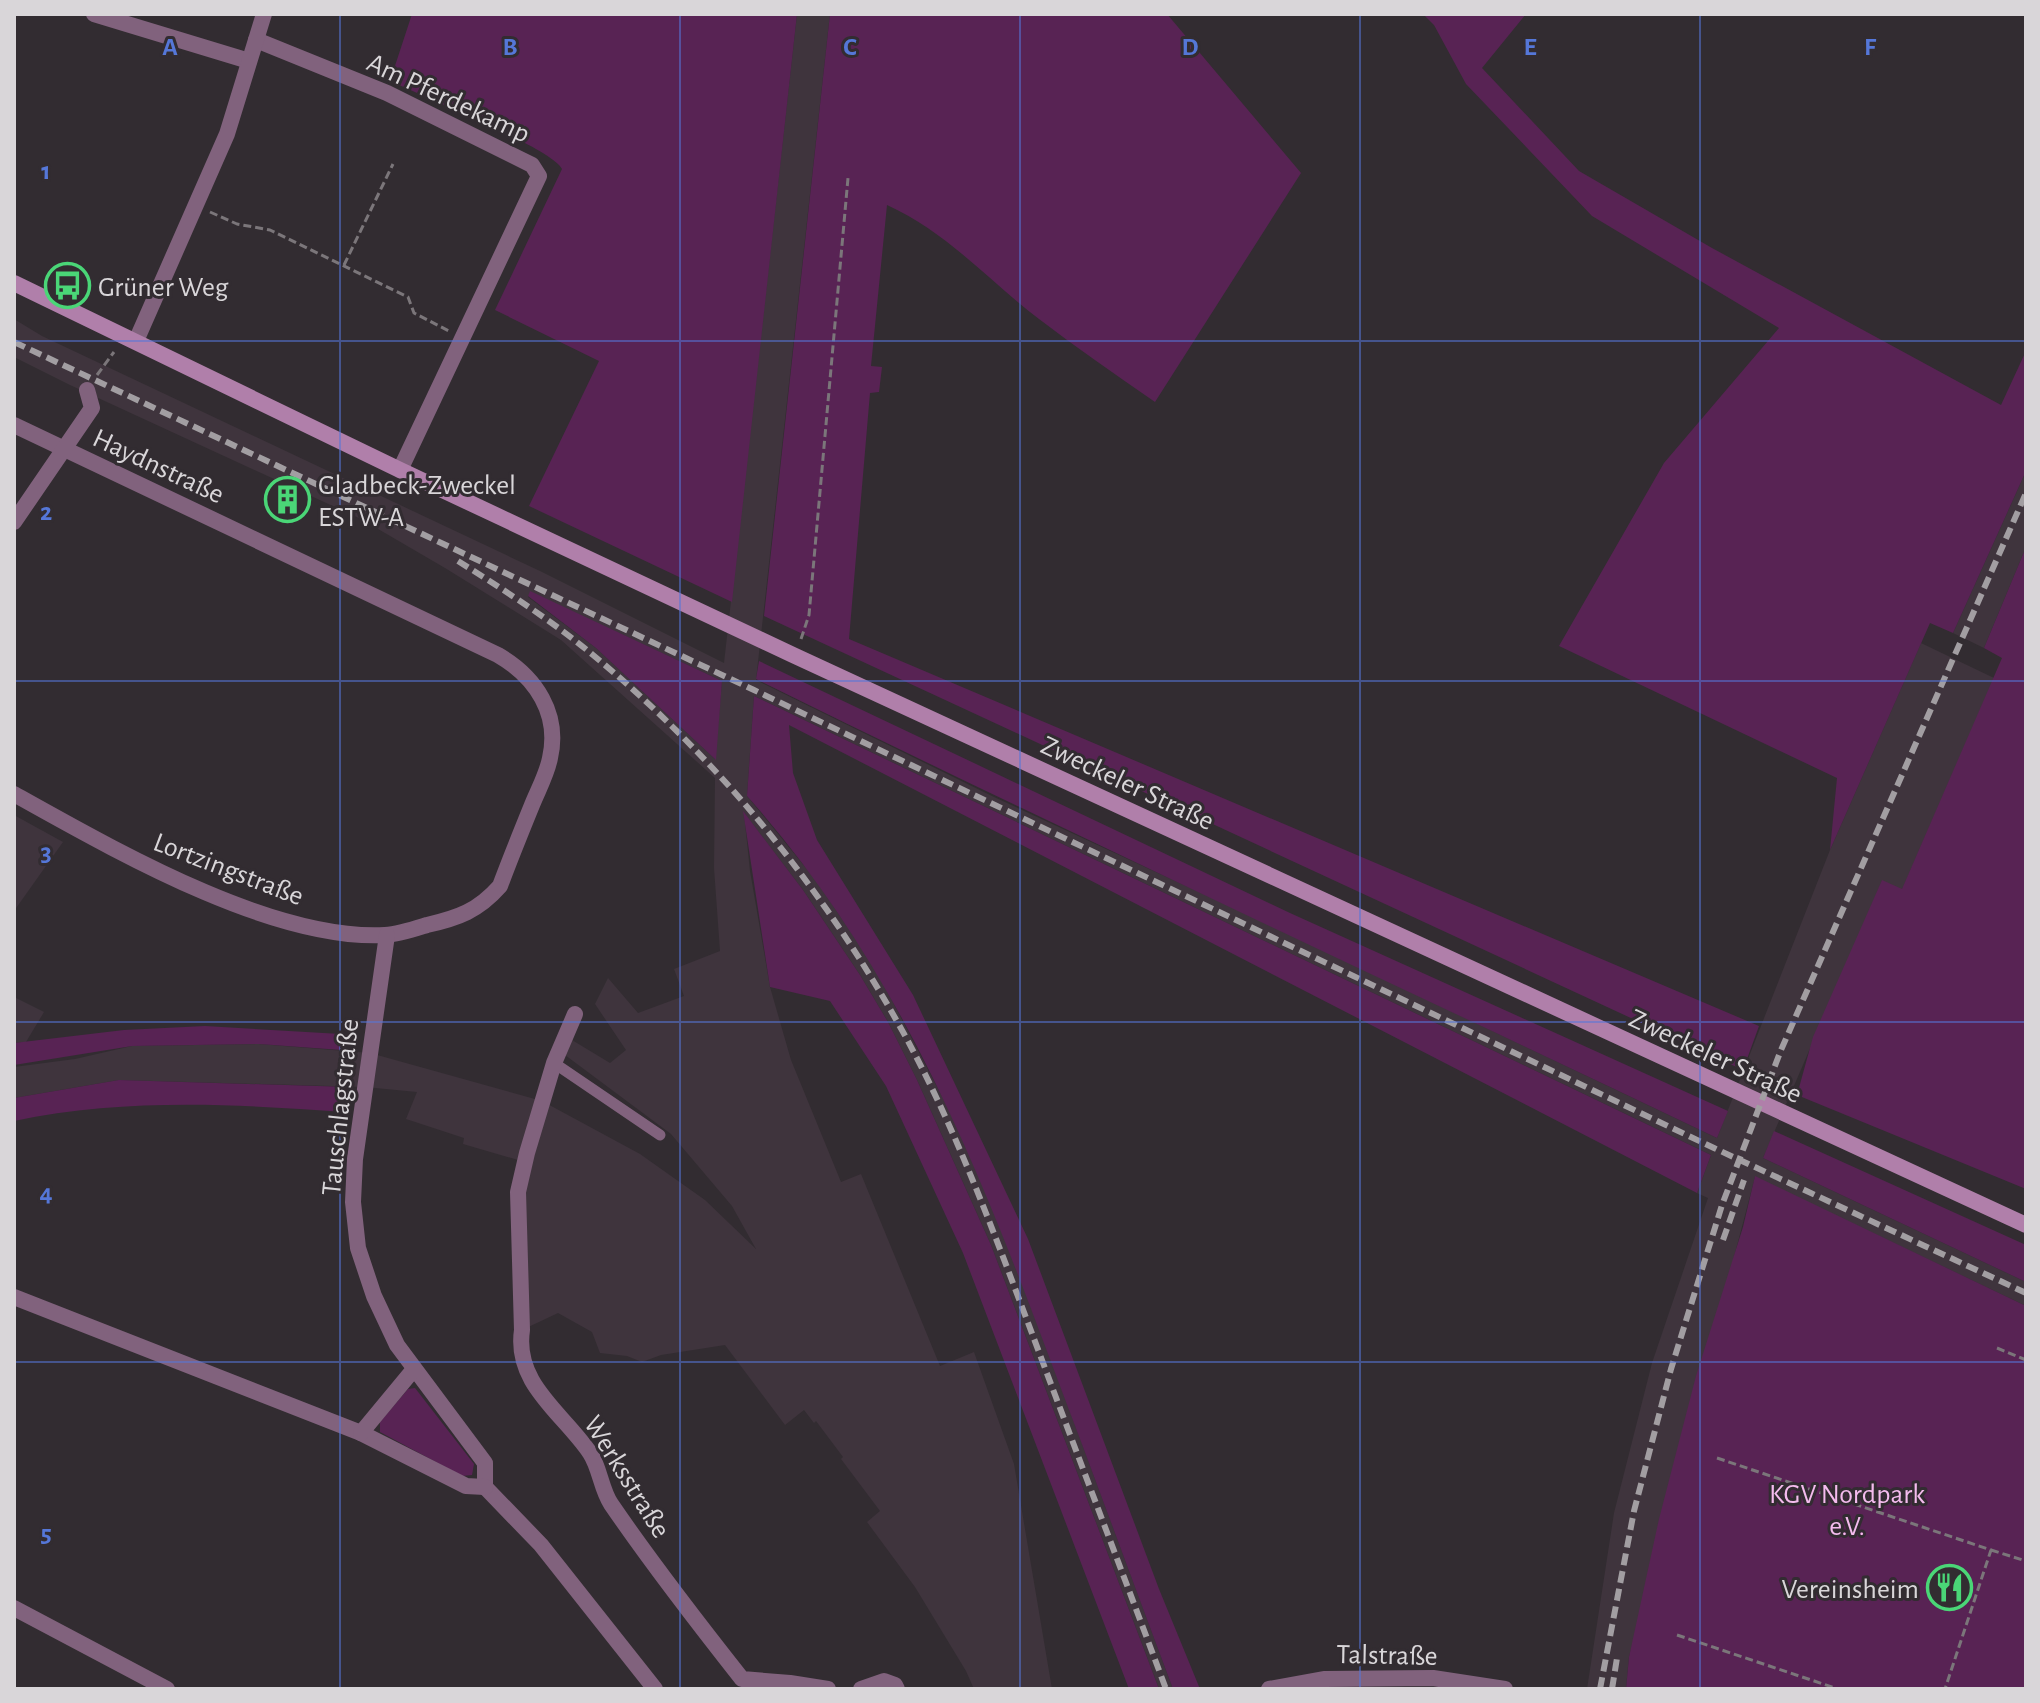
<svg xmlns="http://www.w3.org/2000/svg" width="2040" height="1703" font-family="'Alegreya Sans',sans-serif">
  <rect width="100%" height="100%" fill="#322c31"/>
  <g fill="#3f343d" fill-rule="evenodd">
    <path d="M797,14H830L756,680L994,797L1281,930L1717,1138L1830,850L1921,643L1994,678L1902,890L1882,881L1763,1158L2026,1282V1306L1755,1177L1629,1657L1626,1689H1587L1614,1513L1652,1363L1708,1198L1697,1193L1711,1155L754,696L747,796L815,879L874,966L960,1131L1005,1236L1173,1689H1159L991,1245L917,1080L888,1022L860,975L803,890L744,813L750,871L770,987L791,1060L841,1182L861,1174L940,1366L974,1352L1014,1464L1052,1689H974L966,1671L915,1587L867,1522L880,1511L841,1459L843,1457L816,1421L814,1423L804,1410L785,1425L725,1345L661,1355L642,1362L627,1356L600,1353L592,1332L558,1313L522,1330L525,1162L463,1144L464,1138L406,1119L417,1092L365,1087L119,1080L14,1098V1067L75,1059L132,1046L259,1044L370,1053L542,1101L640,1154L705,1200L756,1249L732,1206L671,1134L565,1055L572,1040L610,1063L626,1050L595,1004L608,978L638,1013L684,996L674,969L720,951L714,868L715,778L561,640L445,568L361,519L70,385L14,357V319L42,336L540,571L724,663ZM530,592L722,681L715,759L596,648L528,597Z"/>
    <polygon points="2026,471 2026,547 1984,648 1953,633"/>
    <polygon points="14,815 63,842 14,911"/>
    <polygon points="14,997 44,1012 26,1042 14,1043"/>
  </g>
  <g fill="#582354">
    <path d="M412,14H797L732,602L529,506L599,361L495,310L562,169C553,149 418,94 390,81Z"/>
    <path d="M830,14H1167L1301,173L1155,402C1116,375 1077,348 1039,319C989,281 947,232 887,205L871,366L882,367L879,392L870,393L849,639L1759,1026L1743,1070L764,616Z"/>
    <polygon points="1423,14 1526,14 1482,68 1579,171 1712,248 2001,405 2026,351 2026,471 1953,633 1930,623 1830,850 1837,778 1559,646 1664,463 1779,328 1592,216 1466,84 1434,25"/>
    <polygon points="2026,547 2026,1189 1797,1095 1813,1037 1882,880 1902,889 2002,658 1984,648"/>
    <polygon points="530,591 722,681 716,760 596,648 528,596"/>
    <path d="M759,661L1290,913L1728,1111L1717,1138C1397,985 1074,836 756,679Z"/>
    <path d="M754,696L1711,1155L1697,1193L789,725L793,773L817,840L913,995L1028,1239L1159,1589L1200,1689H1173C1134,1585 1096,1481 1057,1378C978,1165 900,968 747,796Z"/>
    <polygon points="743,811 803,890 860,975 888,1022 917,1080 991,1245 1159,1689 1129,1689 963,1253 886,1086 830,1001 770,987"/>
    <polygon points="205,1026 358,1035 355,1051 259,1044 132,1046 14,1065 14,1043 124,1030"/>
    <path d="M119,1080L350,1087L345,1112C235,1104 123,1098 14,1121V1098Z"/>
    <polygon points="1774,1131 2026,1245 2026,1282 1763,1158"/>
    <polygon points="1755,1176 2026,1306 2026,1689 1626,1689 1629,1657 1659,1519 1696,1376 1743,1227"/>
    <polygon points="415,1388 474,1464 472,1475 462,1476 380,1432 380,1422 408,1389"/>
  </g>
  <g fill="none" stroke-linecap="round" stroke-linejoin="round">
    <g stroke="#7b767a" stroke-width="3" stroke-dasharray="8 4" stroke-linecap="butt">
      <polyline points="210,212 237,224 270,230 408,297 414,313 449,331"/>
      <polyline points="344,265 393,164"/>
      <polyline points="97,375 114,352"/>
      <polyline points="801,639 809,615 848,178"/>
      <polyline points="1997,1348 2026,1360"/>
      <polyline points="1717,1458 1991,1550 1945,1689"/>
      <polyline points="1991,1550 2026,1561"/>
      <polyline points="1677,1635 1838,1689"/>
    </g>
    <polyline stroke="#81627d" stroke-width="11" points="554,1063 660,1135"/>
    <g stroke="#81627d" stroke-width="16">
      <polyline points="94,14 249,61"/>
      <polyline points="256,40 387,93 532,165 539,176 400,470"/>
      <polyline points="136,341 227,134 264,14"/>
      <path d="M14,425L498,655C536,677 560,714 550,758C547,774 538,790 532,805C521,832 510,859 500,886C478,911 458,918 427,925C414,929 399,934 385,935C271,941 113,849 14,794"/>
      <polyline points="14,522 92,408 87,390"/>
      <polyline points="387,935 355,1159 353,1202 358,1248 374,1296 397,1345 485,1463 485,1487 541,1545 655,1689"/>
      <path d="M575,1014L554,1063L527,1153L518,1192L522,1330C514,1384 563,1413 590,1453C600,1468 601,1489 611,1504C652,1564 697,1622 742,1679L790,1683L828,1689"/>
      <polyline points="14,1297 361,1433 466,1486 485,1487"/>
      <polyline points="361,1433 414,1369"/>
      <polyline points="14,1608 167,1689"/>
      <polyline points="861,1689 884,1681 895,1685 897,1689"/>
      <polyline points="1269,1689 1325,1679 1433,1678 1505,1689"/>
    </g>
    <polyline stroke="#b07faa" stroke-width="16" points="14,283 400,470 793,655 2026,1225"/>
    <g stroke="#a29ea2" stroke-width="6" stroke-dasharray="12 6" stroke-linecap="butt">
      <polyline points="14,342 754,690 1714,1148 2026,1293"/>
      <path d="M458,561C504,590 551,620 593,655C714,755 816,879 894,1016C952,1117 992,1228 1033,1336C1077,1454 1122,1571 1166,1689"/>
      <polyline points="1723,1240 1744,1180"/>
      <polyline points="1600,1689 1634,1511 1671,1369 1722,1205 1781,1050 2026,493"/>
      <polyline points="1612,1689 1617,1658"/>
    </g>
  </g>
  <path fill="none" stroke="#5577d8" stroke-width="2" stroke-opacity="0.55" d="M340,14V1689M680,14V1689M1020,14V1689M1360,14V1689M1700,14V1689M14,341H2026M14,681H2026M14,1022H2026M14,1362H2026"/>
  <defs>
    <symbol id="bus-ring" viewBox="-11 -11 22 22"><circle r="9.5" fill="#322c31" stroke="#4ad677" stroke-width="1.5"/><path d="M-5-6H5V4H4V6H2V4H-2V6H-4V4H-5ZM-3.5-4V0h7V-4ZM-3.5 1.2v1.5H-2V1.2ZM2 1.2v1.5H3.5V1.2Z" fill="#4ad677"/></symbol>
    <symbol id="building-ring" viewBox="-11 -11 22 22"><circle r="9.5" fill="#322c31" stroke="#4ad677" stroke-width="1.5"/><path d="M-4-6H4V6H1V3H-1V6H-4ZM-2.5-4.3h1.7v1.8h-1.7ZM.8-4.3h1.7v1.8H.8ZM-2.5-1h1.7V.8h-1.7ZM.8-1h1.7V.8H.8Z" fill="#4ad677"/></symbol>
    <symbol id="restaurant-ring" viewBox="-11 -11 22 22"><circle r="9.5" fill="#322c31" stroke="#4ad677" stroke-width="1.5"/><path d="M-5-6h1v4h1v-4h1v4h1v-4h1v5L-1.5 .5V6h-2V.5L-5-1ZM5-6V6H3V1.5H1.5Q1.5-4 5-6Z" fill="#4ad677"/></symbol>
  </defs>
  <g fill-rule="evenodd">
    <use href="#bus-ring" x="42" y="260" width="51" height="51"/>
    <use href="#building-ring" x="262" y="474" width="51" height="51"/>
    <use href="#restaurant-ring" x="1924" y="1562" width="51" height="51"/>
  </g>
  <g text-anchor="middle" stroke-width="6" stroke-linejoin="round" paint-order="stroke">
    <g font-size="28" fill="#d9d6d9" stroke="#322c31">
      <text transform="translate(449 97) rotate(25)" y="10">Am Pferdekamp</text>
      <text transform="translate(159 465) rotate(25)" y="10">Haydnstraße</text>
      <text transform="translate(1128 782) rotate(25)" y="10">Zweckeler Straße</text>
      <text transform="translate(229 868) rotate(21)" y="10">Lortzingstraße</text>
      <text transform="translate(1716 1055) rotate(25)" y="10">Zweckeler Straße</text>
      <text transform="translate(339 1107) rotate(-84)" y="10">Tauschlagstraße</text>
      <text transform="translate(628 1476) rotate(58)" y="10">Werksstraße</text>
      <text transform="translate(1387 1654) rotate(1)" y="10">Talstraße</text>
    </g>
    <g font-size="28" fill="#d9d6d9" stroke="#322c31" text-anchor="start">
      <text x="98" y="296">Grüner Weg</text>
      <text x="318" y="494">Gladbeck-Zweckel<tspan x="318" dy="32">ESTW-A</tspan></text>
      <text x="1919" y="1598" text-anchor="end">Vereinsheim</text>
    </g>
    <g font-size="28" fill="#f4bbee" stroke="#322c31">
      <text x="1847" y="1503">KGV Nordpark<tspan x="1847" dy="32">e.V.</tspan></text>
    </g>
  </g>
  <g font-size="26" text-anchor="middle" font-weight="bold" fill="#5577d8" stroke="#322c31" stroke-width="6" stroke-linejoin="round" paint-order="stroke">
    <text x="170" y="55">A</text>
    <text x="510" y="55">B</text>
    <text x="850" y="55">C</text>
    <text x="1190" y="55">D</text>
    <text x="1530" y="55">E</text>
    <text x="1870" y="55">F</text>
    <text x="46" y="179">1</text>
    <text x="46" y="520">2</text>
    <text x="46" y="861">3</text>
    <text x="46" y="1201">4</text>
    <text x="46" y="1542">5</text>
  </g>
  <rect width="2040" height="1703" fill="none" stroke="#d9d6d9" stroke-width="32"/>
</svg>
